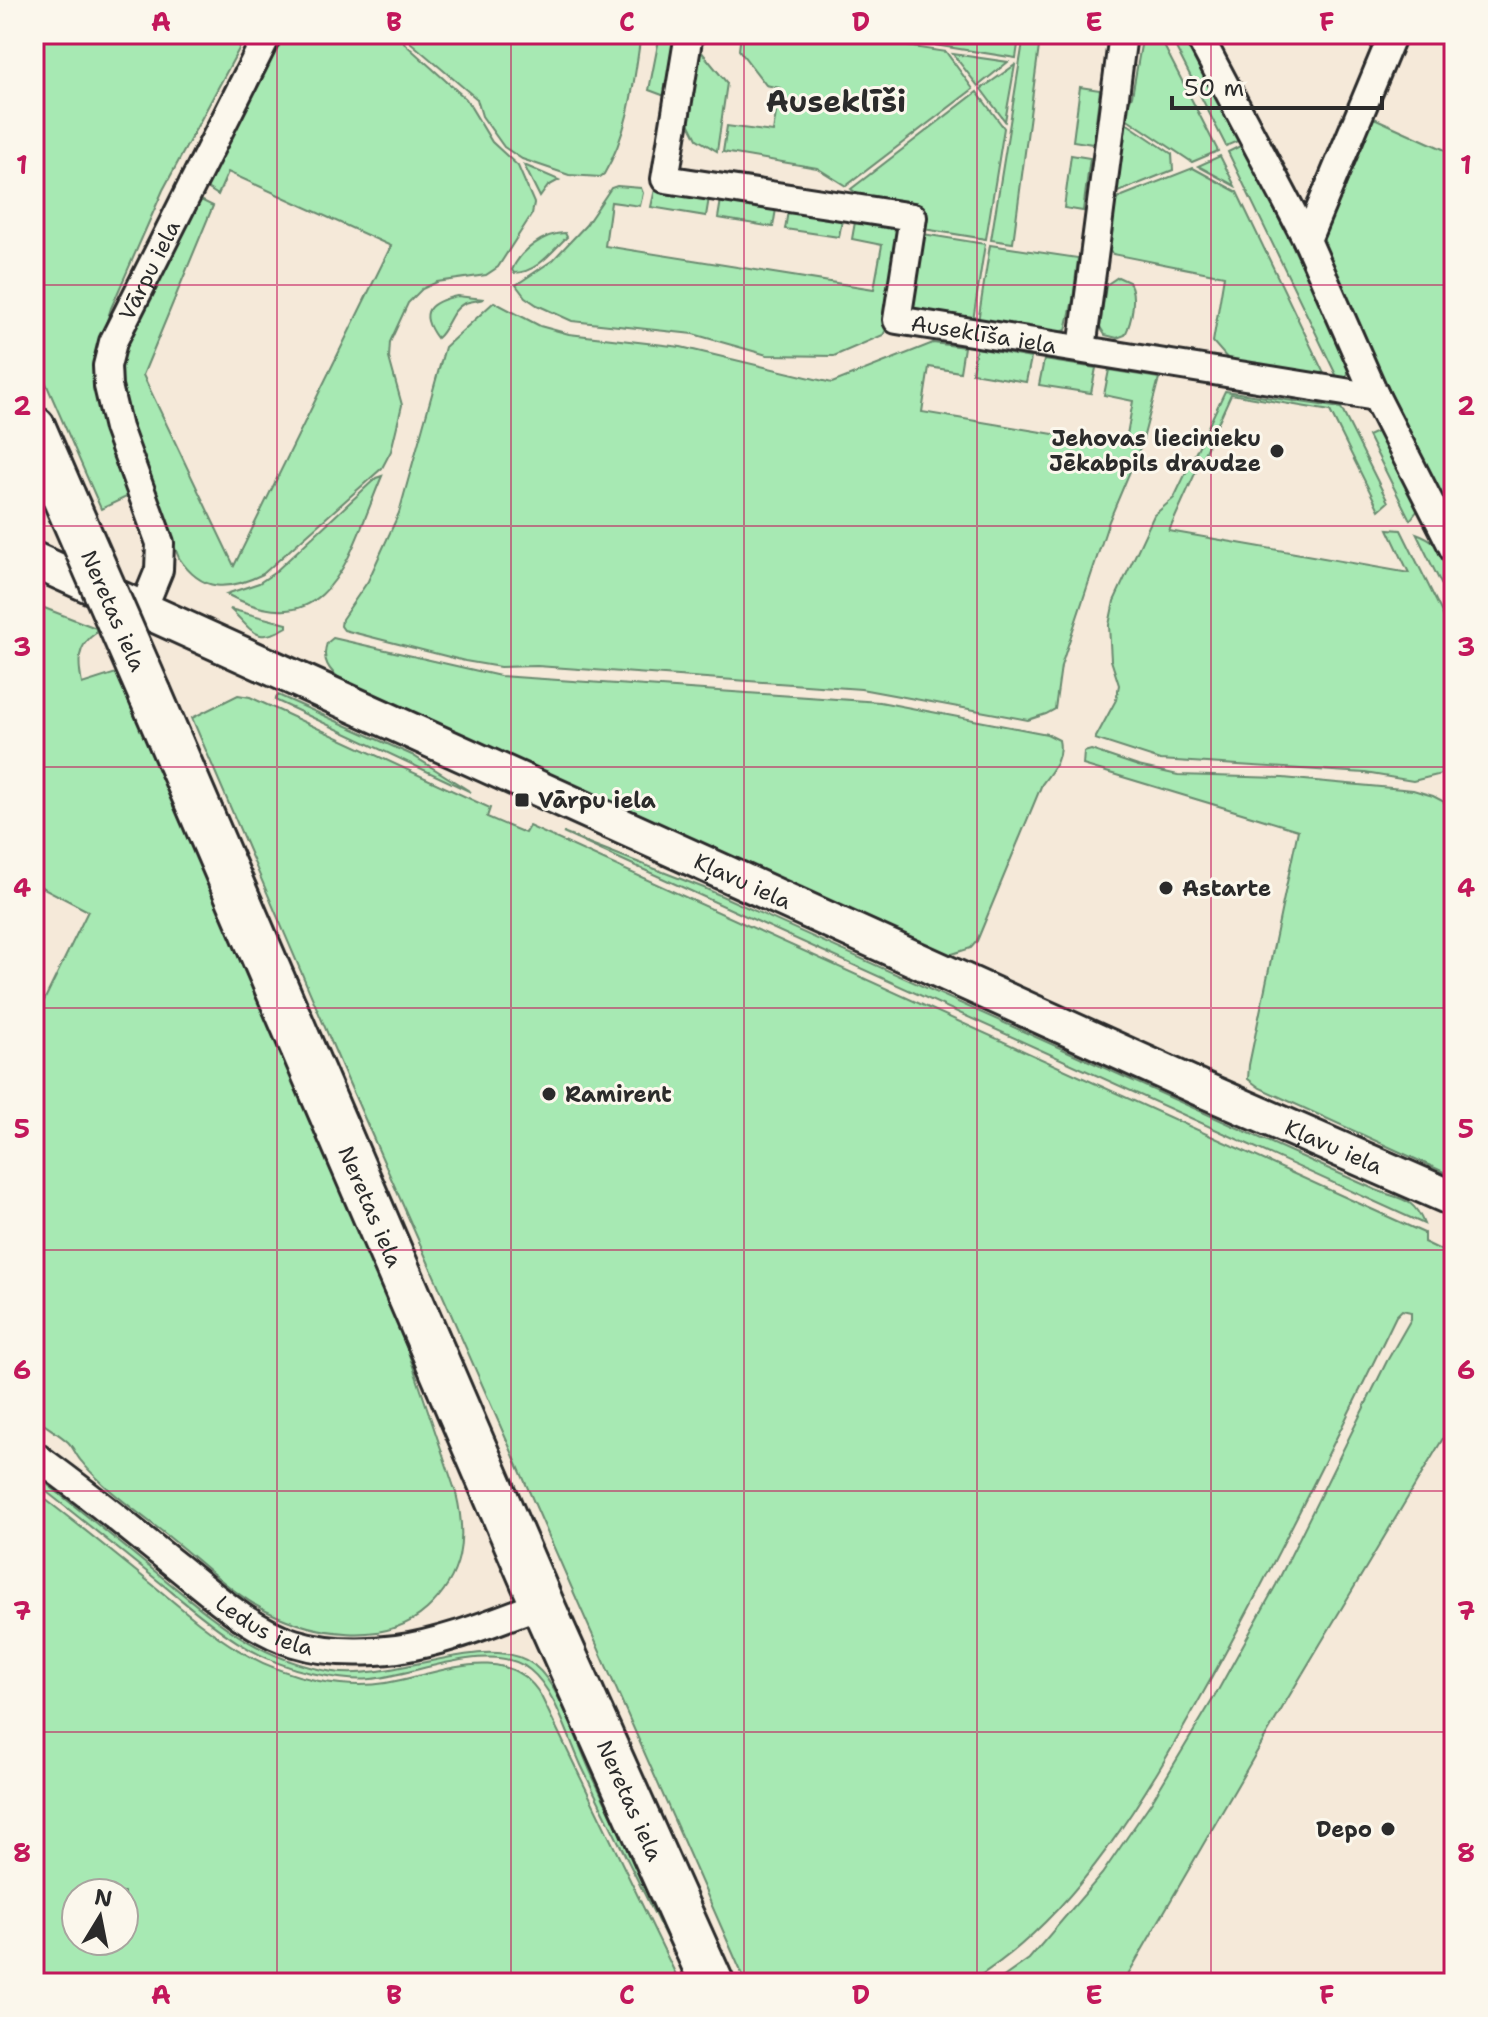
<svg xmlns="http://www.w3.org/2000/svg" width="1488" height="2017" font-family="'Shantell Sans',sans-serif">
  <rect width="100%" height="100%" fill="#f5e9d9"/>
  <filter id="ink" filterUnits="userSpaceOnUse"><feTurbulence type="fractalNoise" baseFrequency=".0125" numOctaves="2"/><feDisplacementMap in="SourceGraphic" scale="16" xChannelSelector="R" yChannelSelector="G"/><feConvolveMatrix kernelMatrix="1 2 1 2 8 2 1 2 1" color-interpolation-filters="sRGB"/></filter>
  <g filter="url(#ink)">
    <g fill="#a7e9b3" stroke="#698a6f" stroke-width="2" fill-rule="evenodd">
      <polygon points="34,34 247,34 163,190 111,308 96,355 97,387 133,494 101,509 34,356"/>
      <path d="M281,34H400L405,44L466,99L492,142L518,166L534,203L532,214L498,267L486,275L437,282L422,289L408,303L390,342L389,358L402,405L391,451L382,468L263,574C228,591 202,593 179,558L135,447L121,389L122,365L129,336L197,198L213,206L143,375L234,566L391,246L228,172L218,195L204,186Z"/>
      <path d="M407,34H641C634,82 629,132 604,174L600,177L569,175L522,159L504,147L482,116L477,99L410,42Z"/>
      <polygon points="660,34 681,34 653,173 665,96 649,90"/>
      <polygon points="741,34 827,34 946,52 973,89 846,186 817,168 723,152 727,126 773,132 780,88 766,85 739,50"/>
      <polygon points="866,34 993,34 1019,38 1016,58"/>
      <polygon points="1143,34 1158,34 1218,151 1192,162 1123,116 1132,96"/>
      <polygon points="1169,34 1187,34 1240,140 1226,146"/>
      <polygon points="1024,36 1040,39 1013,243 991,240"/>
      <polygon points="700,50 727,83 717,151 697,139 689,123"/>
      <polygon points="953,54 1008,62 978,86"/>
      <polygon points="1015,65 1005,121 981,89"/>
      <polygon points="1080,87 1100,90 1093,144 1073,141"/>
      <polygon points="977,92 1004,128 986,239 924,229 913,204 860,196 851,189"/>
      <polygon points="1374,118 1454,154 1454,523 1320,249 1321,232"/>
      <polygon points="1123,121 1172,154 1173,170 1113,194"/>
      <polygon points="1242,145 1347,355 1348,374 1340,383 1228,152"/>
      <polygon points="1071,155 1090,158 1083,211 1064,208"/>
      <polygon points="1220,156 1235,186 1198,166"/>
      <polygon points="524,165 559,180 548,186 540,197"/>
      <polygon points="1193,168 1237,192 1329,384 1238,365 1227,358 1213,342 1224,276 1113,254 1108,250 1112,200"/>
      <polygon points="617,186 641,188 643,193 640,206 611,202 605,246 874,289 882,245 852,239 855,222 900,229 886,330 883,335 834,356 767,355 693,334 572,321 537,305 525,297 516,285 553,260 586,225 611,188"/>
      <polygon points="655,189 709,198 706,216 651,207"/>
      <polygon points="721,200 776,209 773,227 718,218"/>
      <polygon points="788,211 842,220 839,237 785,229"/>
      <path d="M565,233L567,237C552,251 537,273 514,273L512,270C520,251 544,233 565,233Z"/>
      <polygon points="923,234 985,244 972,327 921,315 911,303"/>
      <polygon points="990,245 1078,258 1073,300 1066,330 1054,335 977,328"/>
      <path d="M1118,277L1129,282C1137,295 1132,321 1125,335L1117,338L1105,335L1100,327L1106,285Z"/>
      <path d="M457,296L484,299C477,301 469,301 463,304C450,311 448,329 437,338C417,311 430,302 457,296Z"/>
      <polygon points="494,302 540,326 569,334 681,347 832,383 933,343 964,347 960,372 929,367 922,412 1125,446 1133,401 1104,395 1109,370 1159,378 1142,443 1109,521 1061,666 1055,709 1046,714 1028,720 861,689 537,666 500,667 465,661 344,630 341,626 342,619 368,581 399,513 445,347"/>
      <polygon points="976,348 1031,358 1026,382 972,373"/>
      <polygon points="1044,360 1096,368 1091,393 1039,385"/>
      <polygon points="1225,391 1341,408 1388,502 1379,510 1330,411 1231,394 1169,531 1409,573 1388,529 1401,530 1454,637 1454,771 1413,781 1365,773 1160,760 1095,739 1116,700 1119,685 1111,660 1109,625 1114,601 1154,515 1174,498"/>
      <polygon points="1381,430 1418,502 1418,510 1410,520 1368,436"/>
      <path d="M382,476C349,553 332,649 226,594L259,583L274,573L376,478Z"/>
      <path d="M1416,533C1452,545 1454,576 1454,610Z"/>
      <path d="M34,604L96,628V633C76,646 78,663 82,684L116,673L123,679L383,1278L456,1493C467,1539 463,1576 427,1609C384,1648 313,1634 266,1611C233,1594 203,1564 174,1541C151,1522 125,1504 103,1484C96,1477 88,1470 82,1462C76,1456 74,1448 68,1442C58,1433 45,1426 34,1417V1021L88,911L34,883Z"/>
      <path d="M230,609L287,624V627C255,646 252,629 230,609Z"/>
      <path d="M333,638L500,676L880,702L1047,734L1059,740C1063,758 1052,771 1042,784L977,941L971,948L949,955L711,851L342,680C329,671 321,660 327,643Z"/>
      <path d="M238,695L250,697L490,808L487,817L525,833L529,826L1424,1233V1242L1447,1253L1454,1248V1420L1288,1698L1123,1983H995L1029,1959L1102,1874L1152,1801L1216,1694L1276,1585L1387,1361L1411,1319V1312L1402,1310L1396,1316C1339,1434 1281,1552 1217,1668C1155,1779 1081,1917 968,1983H746L342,1067L192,718Z"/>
      <polygon points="278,695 412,755 471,792 275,700"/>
      <polygon points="1091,750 1138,766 1178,775 1283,778 1413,790 1433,796 1454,807 1454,1174 1446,1173 1260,1088 1248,1079 1249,1065 1298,830 1083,765 1084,752"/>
      <path d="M563,833L704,888L1376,1190C1400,1200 1413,1196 1424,1224Z"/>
      <path d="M34,1474C74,1505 113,1537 152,1569C212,1617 254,1659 333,1672C394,1682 488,1630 534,1665C562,1688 577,1744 593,1777C626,1846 660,1914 694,1983H689C653,1911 616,1838 581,1765C568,1737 555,1690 530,1670C493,1639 415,1675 371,1679C351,1681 331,1677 311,1673C246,1659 203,1617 152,1576C113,1545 74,1513 34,1482Z"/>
      <path d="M34,1491C75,1521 114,1554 153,1585C208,1630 247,1667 319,1681C341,1685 363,1687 386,1683C436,1675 508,1639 541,1696L680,1983H34ZM76,1893H124V1941H76Z"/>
    </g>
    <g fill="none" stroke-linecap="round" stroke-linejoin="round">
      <defs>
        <g id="minor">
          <path id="s1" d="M689,34L665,179L913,217L897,320L1376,397"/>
          <polyline points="1198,34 1307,240 1376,397 1454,550"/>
          <polyline points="1307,240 1393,34"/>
          <polyline points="1082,349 1123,34"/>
          <path id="s2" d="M143,609L159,570L160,543L118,428L108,386L107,366L113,342L268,34"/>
          <path id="s3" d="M34,1455C84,1490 130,1529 178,1567C213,1595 251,1630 294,1643C326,1653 364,1653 397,1649C447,1642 495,1621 542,1604"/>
        </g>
        <g id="tertiary">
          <path id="s4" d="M34,560L1202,1089L1454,1199"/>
        </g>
        <g id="primary">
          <polyline points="34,428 64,497"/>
          <path id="s5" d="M150,694L542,1604L712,1983"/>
        </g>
      </defs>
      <use href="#minor" stroke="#2b2b2b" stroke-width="32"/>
      <use href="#tertiary" stroke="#2b2b2b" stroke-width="40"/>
      <use href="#primary" stroke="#2b2b2b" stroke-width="48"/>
      <use href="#minor" stroke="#fbf7ec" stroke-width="26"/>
      <use href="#tertiary" stroke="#fbf7ec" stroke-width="34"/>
      <use href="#primary" stroke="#fbf7ec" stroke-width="42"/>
      <defs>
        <g id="primary-bridge">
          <path id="s6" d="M64,497L150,694"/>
        </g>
      </defs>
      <use href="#primary-bridge" stroke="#2b2b2b" stroke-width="48" stroke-linecap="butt"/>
      <use href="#primary-bridge" stroke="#fbf7ec" stroke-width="42"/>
    </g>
  </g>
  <path fill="none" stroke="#c2185b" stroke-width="2" stroke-opacity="0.55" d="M277,34V1983M511,34V1983M744,34V1983M977,34V1983M1211,34V1983M34,285H1454M34,526H1454M34,767H1454M34,1008H1454M34,1250H1454M34,1491H1454M34,1732H1454"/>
  <g fill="#2b2b2b" stroke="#fbf7ec" stroke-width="3">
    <circle cx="1277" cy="451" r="8"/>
    <rect x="514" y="792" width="16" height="16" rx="4"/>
    <circle cx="1166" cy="888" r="8"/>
    <circle cx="549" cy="1094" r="8"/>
    <circle cx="1388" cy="1829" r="8"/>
  </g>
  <g text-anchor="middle" stroke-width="6" stroke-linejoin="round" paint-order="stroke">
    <g font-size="22" fill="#2b2b2b" stroke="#fbf7ec">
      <text dy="8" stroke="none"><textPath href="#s2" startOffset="360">Vārpu iela</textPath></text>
      <text dy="8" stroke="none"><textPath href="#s1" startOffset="590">Auseklīša iela</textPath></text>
      <text dy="8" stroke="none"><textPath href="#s6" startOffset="124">Neretas iela</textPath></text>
      <text dy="8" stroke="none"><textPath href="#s4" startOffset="778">Kļavu iela</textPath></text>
      <text dy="8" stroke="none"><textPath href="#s4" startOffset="1426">Kļavu iela</textPath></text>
      <text dy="8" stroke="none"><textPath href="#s5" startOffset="558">Neretas iela</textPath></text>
      <text dy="8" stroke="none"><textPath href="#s3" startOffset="288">Ledus iela</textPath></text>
      <text dy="8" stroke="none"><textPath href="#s5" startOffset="1206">Neretas iela</textPath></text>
    </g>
    <g font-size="22" font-weight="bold" fill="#2b2b2b" stroke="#fbf7ec" text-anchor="start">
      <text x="1261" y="446" text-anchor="end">Jehovas liecinieku<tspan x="1261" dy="25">Jēkabpils draudze</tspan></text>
      <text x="538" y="808">Vārpu iela</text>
      <text x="1182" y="896">Astarte</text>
      <text x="565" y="1102">Ramirent</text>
      <text x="1372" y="1837" text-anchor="end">Depo</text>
    </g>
    <g font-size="30" font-weight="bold" fill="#2b2b2b" stroke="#fbf7ec">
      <text x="836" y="112">Auseklīši</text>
    </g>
  </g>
  <rect width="1488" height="2017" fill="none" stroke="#fbf7ec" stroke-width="88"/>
  <g transform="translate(100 1917) rotate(10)"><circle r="38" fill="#fbf7ec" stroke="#a8a59f" stroke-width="2"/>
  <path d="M0-6L14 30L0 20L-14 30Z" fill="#2b2b2b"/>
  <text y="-12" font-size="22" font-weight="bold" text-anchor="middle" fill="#2b2b2b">N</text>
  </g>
  <path d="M1172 96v12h210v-12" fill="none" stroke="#2b2b2b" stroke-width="4"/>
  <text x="1184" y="96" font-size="24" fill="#2b2b2b" stroke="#fbf7ec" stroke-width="6" paint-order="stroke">50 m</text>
  <rect x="44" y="44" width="1400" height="1929" fill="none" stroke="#c2185b" stroke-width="3"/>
  <g font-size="26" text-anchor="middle" font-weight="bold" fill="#c2185b">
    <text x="161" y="31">A</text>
    <text x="394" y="31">B</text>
    <text x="627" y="31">C</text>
    <text x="861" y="31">D</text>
    <text x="1094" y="31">E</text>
    <text x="1327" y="31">F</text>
    <text x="22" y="174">1</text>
    <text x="1466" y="174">1</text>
    <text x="22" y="415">2</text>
    <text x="1466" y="415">2</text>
    <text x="22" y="656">3</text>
    <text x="1466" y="656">3</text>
    <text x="22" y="897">4</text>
    <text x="1466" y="897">4</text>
    <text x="22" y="1138">5</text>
    <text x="1466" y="1138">5</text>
    <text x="22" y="1379">6</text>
    <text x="1466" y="1379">6</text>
    <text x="22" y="1620">7</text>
    <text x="1466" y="1620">7</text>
    <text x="22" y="1862">8</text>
    <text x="1466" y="1862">8</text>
    <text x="161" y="2004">A</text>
    <text x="394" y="2004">B</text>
    <text x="627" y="2004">C</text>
    <text x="861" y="2004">D</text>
    <text x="1094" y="2004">E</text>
    <text x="1327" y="2004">F</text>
  </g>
</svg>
